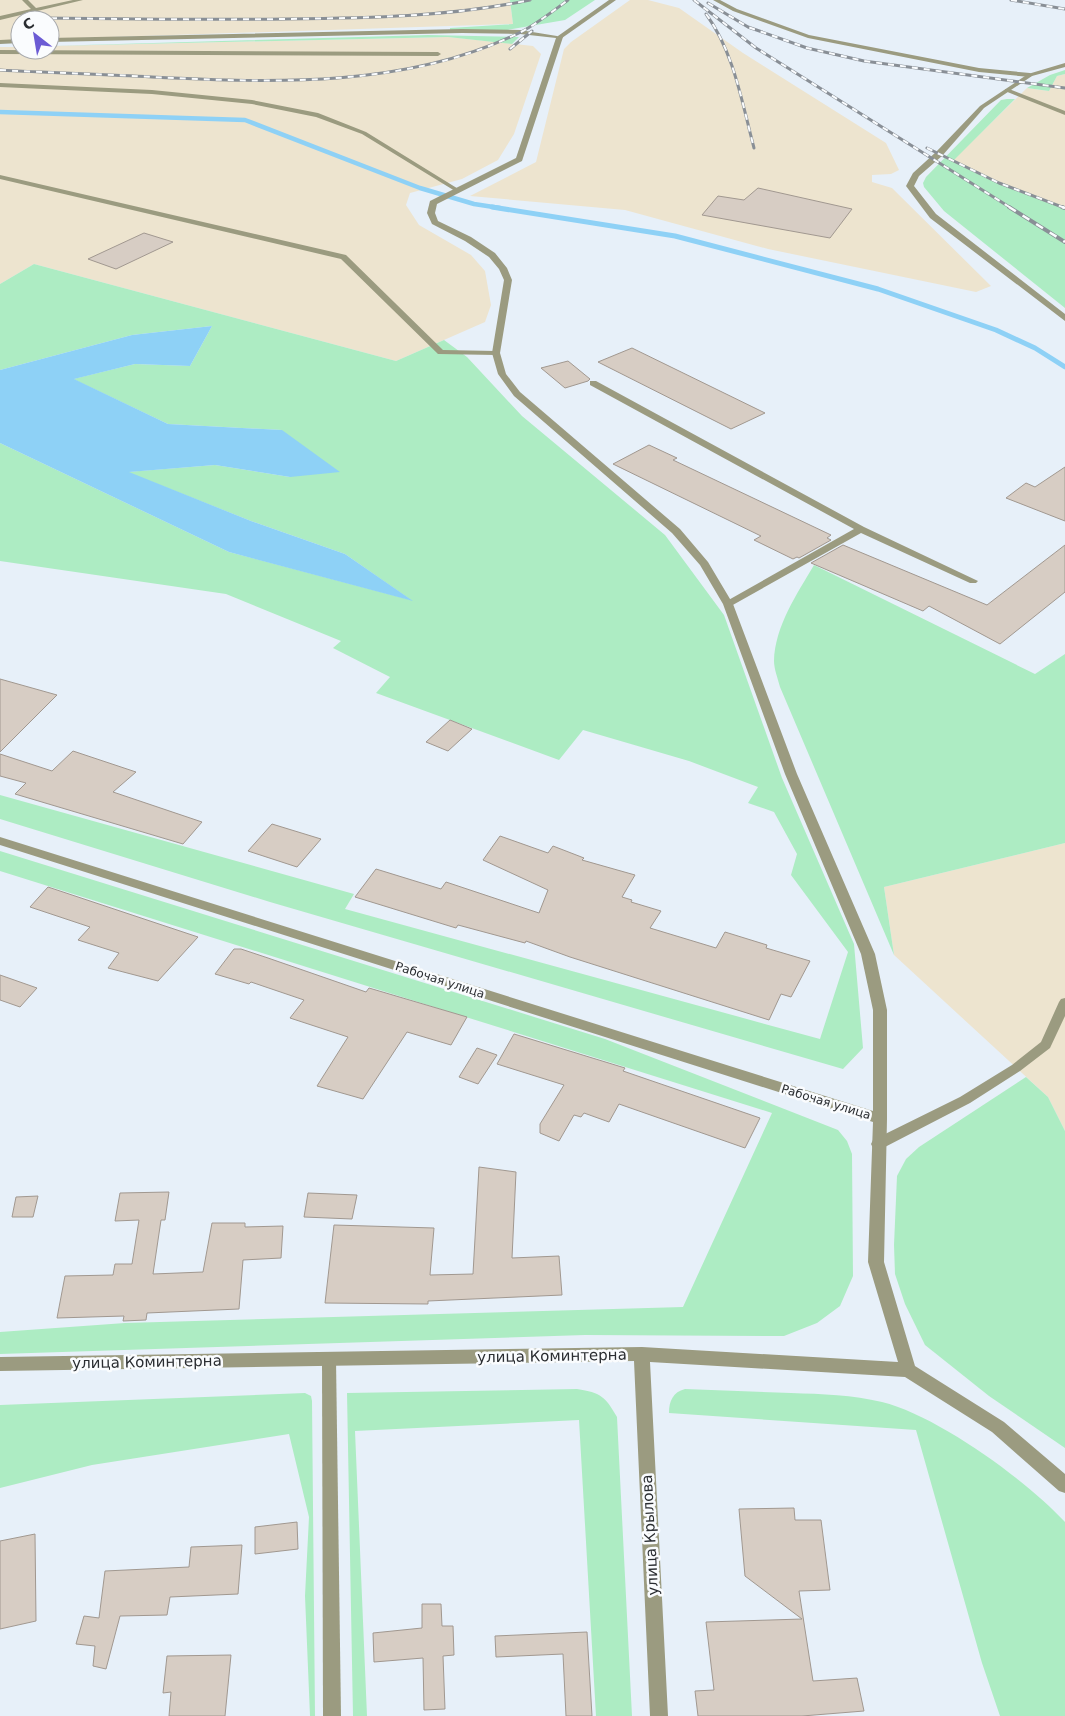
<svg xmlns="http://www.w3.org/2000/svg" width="1065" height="1716" font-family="'DejaVu Sans',sans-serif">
  <rect width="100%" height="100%" fill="#e7f0f9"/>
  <g fill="#ede4cf">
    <polygon points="0,0 510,0 513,24 50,39 50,20 20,20 20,40 0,41"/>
    <polygon points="630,0 648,0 679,8 743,53 886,143 899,170 891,174 872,175 872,182 892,188 991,286 976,292 768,249 625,210 470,196 536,162 564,49 571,42"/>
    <polygon points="448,37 533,46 541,54 514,134 498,160 462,179 410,193 406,205 419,225 471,255 485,271 491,305 485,322 396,361 34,264 0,284 0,47 20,47 20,50 50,50 50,46"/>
    <polygon points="1065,74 1065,208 1038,200 988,178 953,160 1027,88 1049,91 1057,76"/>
    <polygon points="1065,843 1065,1131 1048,1097 894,955 884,887"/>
  </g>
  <g fill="#adecc3">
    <polygon points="510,0 595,0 565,20 507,30 450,30 450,28 513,24"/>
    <polygon points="428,35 519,37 512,44 448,37 50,46"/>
    <polygon points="1065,70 1065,74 1057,76 1049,91 1027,88 1050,75"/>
    <path d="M1007,99H1015L954,160C989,180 1026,196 1065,208V308L944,211L924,187L923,183L926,177L1001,100Z"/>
    <polygon points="34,264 396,361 444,340 467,357 522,416 665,535 724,615 782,778 854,944 863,1048 843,1069 270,902 0,819 0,795 354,894 345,909 820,1039 848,952 791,875 797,854 774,812 748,803 758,787 689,761 583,730 559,760 376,693 390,677 333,648 341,641 226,594 0,561 0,443 229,552 411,600 345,554 251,521 127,472 215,465 290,477 282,430 168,424 73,379 135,364 190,366 212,326 132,335 0,370 0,284"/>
    <path d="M814,565L1035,674L1065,654V843L884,887L894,955L780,687C778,679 774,669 774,661C775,626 797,594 814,565Z"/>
    <polygon points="0,851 605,1039 838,1130 847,1141 852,1154 853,1276 840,1306 817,1323 784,1336 585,1335 0,1354 0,1332 125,1323 683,1307 772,1113 0,871"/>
    <polygon points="1026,1077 1048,1097 1065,1131 1065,1448 989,1396 925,1345 905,1304 895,1274 894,1245 897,1176 906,1159 919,1147"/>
    <path d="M577,1389C601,1393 605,1396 617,1417L632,1716H596L579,1420L355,1431L367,1716H353L347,1393Z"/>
    <path d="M685,1389C720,1390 756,1392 791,1393C822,1394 853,1395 882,1402C938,1416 1026,1480 1065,1522V1716H1000L982,1663L916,1430L669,1413C669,1401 673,1392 685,1389Z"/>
    <polygon points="305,1393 311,1396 312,1401 315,1716 310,1716 305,1596 309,1517 289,1434 92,1465 0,1488 0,1405"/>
  </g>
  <polygon fill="#8ed1f6" points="212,326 190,366 135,364 74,379 168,424 282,430 340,472 290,477 215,465 129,472 251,521 345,554 413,601 229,552 0,443 0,370 132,335"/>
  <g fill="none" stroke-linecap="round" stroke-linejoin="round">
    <polyline stroke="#8ed1f6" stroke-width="4.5" points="0,112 245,120 420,188 474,204 500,208"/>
    <polyline stroke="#8ed1f6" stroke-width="5" points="492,207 675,236 878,289 996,330 1035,348 1065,367"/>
  </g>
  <g fill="#d7cdc4" stroke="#a19890">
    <polygon points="758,188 852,209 830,238 702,215 718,196 744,200"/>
    <polygon points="144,233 173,242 116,269 88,259"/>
    <polygon points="632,348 765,413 731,429 598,362"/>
    <polygon points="568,361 590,379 588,381 565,388 541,368"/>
    <polygon points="649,445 677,458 673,460 831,535 827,538 831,540 799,558 797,557 793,559 754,540 761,536 613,464"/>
    <polygon points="1065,467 1065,521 1006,498 1026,483 1035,487"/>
    <polygon points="843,545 987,605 1065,545 1065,592 1000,644 929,606 923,611 811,563"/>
    <polygon points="0,679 57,695 0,752"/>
    <polygon points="450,720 472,729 448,751 426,742"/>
    <polygon points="73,751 136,772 113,792 202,822 183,844 15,794 26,783 0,776 0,754 52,771"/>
    <polygon points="272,824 321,839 297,867 248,851"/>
    <polygon points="500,836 548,853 553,846 584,858 582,860 635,875 622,897 632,900 631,902 661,911 650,928 716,948 725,932 767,945 766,948 810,961 791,997 781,994 769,1020 570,957 526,941 525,943 458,925 456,928 355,897 376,869 441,889 446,882 539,913 548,890 483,860"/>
    <polygon points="48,887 198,937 158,981 108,968 119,953 78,940 90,927 30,907"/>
    <polygon points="234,949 241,949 268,958 366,992 369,988 467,1017 451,1045 407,1032 363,1099 317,1086 348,1037 290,1018 304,1000 251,982 249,984 215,974"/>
    <polygon points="0,975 37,988 20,1007 0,1000"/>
    <polygon points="514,1034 625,1068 623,1071 760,1118 745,1148 619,1104 609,1122 584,1113 581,1117 574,1115 559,1141 540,1133 540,1124 564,1085 497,1064"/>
    <polygon points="477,1048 497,1055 478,1084 459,1077"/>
    <polygon points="479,1167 516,1172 512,1258 559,1256 562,1295 428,1301 428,1304 325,1303 334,1225 434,1228 430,1275 473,1274"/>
    <polygon points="169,1192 165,1220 161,1220 153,1274 203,1272 212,1223 245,1223 245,1227 283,1226 281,1258 243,1260 239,1309 147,1313 146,1320 123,1321 124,1316 57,1318 65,1276 113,1275 115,1264 132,1264 139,1220 115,1221 120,1193"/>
    <polygon points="308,1193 357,1195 352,1219 304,1217"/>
    <polygon points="38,1196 33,1217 12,1217 16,1197"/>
    <polygon points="794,1508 795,1520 821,1520 830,1590 799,1591 813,1681 857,1678 864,1711 802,1716 698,1716 695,1691 714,1690 706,1622 802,1619 745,1576 739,1509"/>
    <polygon points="297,1522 298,1549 255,1554 255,1527"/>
    <polygon points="35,1534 36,1621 0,1629 0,1541"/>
    <polygon points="242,1545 238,1594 170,1597 167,1615 120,1616 106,1669 93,1666 95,1646 76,1644 84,1616 99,1618 105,1571 189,1567 191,1547"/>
    <polygon points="422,1604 441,1604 442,1626 453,1626 454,1655 443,1656 445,1709 424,1710 423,1658 374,1662 373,1633 422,1628"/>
    <polygon points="587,1632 592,1716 566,1716 563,1654 496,1657 495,1636"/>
    <polygon points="231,1655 225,1716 169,1716 171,1692 163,1693 167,1656"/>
  </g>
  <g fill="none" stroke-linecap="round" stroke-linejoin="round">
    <g fill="#9b9b80" fill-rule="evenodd">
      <polygon points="22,0 28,0 36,8 73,0 83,0 0,20 0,16 31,9"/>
      <polygon points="609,0 616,0 562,38 558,38 558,36"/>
      <polygon points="713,0 720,0 737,9 809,35 979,68 1030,73 1033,75 1030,77 979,72 808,38 733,11"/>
      <polygon points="0,50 438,52 441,54 438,56 0,54"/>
      <polygon points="0,83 152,90 252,100 318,113 366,132 460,190 455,191 362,134 316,117 252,104 152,94 0,87"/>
      <polygon points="1005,89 1009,89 1065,111 1065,115 1005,91"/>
      <polygon points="0,175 346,255 443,350 496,351 500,353 496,355 438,354 341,259 0,179"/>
      <polygon points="590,381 596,381 864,527 978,581 976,583 970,583 861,533 731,606 725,606 725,602 854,529 590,385"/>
      <polygon points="1065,998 1065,1016 1050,1048 1020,1071 970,1103 883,1148 878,1149 873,1148 871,1144 873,1140 960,1097 1012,1065 1041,1042 1059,1002 1061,999"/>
      <polygon points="329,1353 334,1355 336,1359 341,1716 323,1716 322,1359 324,1355"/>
    </g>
    <g fill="#9b9b80" fill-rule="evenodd">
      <polygon points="462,29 520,30 563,37 522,161 437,204 435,213 438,221 471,237 495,253 507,268 512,280 500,353 506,374 520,392 680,529 708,562 733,604 797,774 875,954 887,1010 887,1119 884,1262 915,1366 1004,1422 1065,1474 1065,1493 1059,1491 992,1432 905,1377 650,1362 668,1716 650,1716 634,1361 0,1371 0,1357 642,1347 898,1362 868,1262 873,1122 0,845 0,837 873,1111 873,1010 861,954 785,774 723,604 700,565 672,533 514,396 498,374 492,353 504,280 499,269 489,257 465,241 432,224 427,213 430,201 516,158 556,38 520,34 462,33 50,42 50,38"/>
      <polygon points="20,39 20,43 0,44 0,40"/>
      <polygon points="1065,63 1065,67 1032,76 984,108 942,156 919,176 914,186 936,214 1065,314 1065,321 930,218 906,186 913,173 936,152 980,106 1028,74"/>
    </g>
    <defs>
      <g id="rail-far1">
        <polyline points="694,0 756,48 1011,208"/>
        <polyline points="1011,0 1065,9"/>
        <polyline points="708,3 748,27 807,48 864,61 1065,88"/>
        <path d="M706,14C734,52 742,103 754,148"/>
        <path d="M39,18C121,19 203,20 285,19C367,18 449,17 530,0"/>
        <polyline points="510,49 532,31"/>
        <path d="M0,70C51,73 101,74 152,77C275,83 408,88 521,32C538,23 553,11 568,0"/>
        <polyline points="927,148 999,183 1065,208"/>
      </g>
      <g id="rail">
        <polyline points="1009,207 1065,242"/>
        <polyline points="1062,207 1065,208"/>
      </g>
    </defs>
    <use href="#rail-far1" stroke="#898f96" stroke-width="3"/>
    <use href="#rail" stroke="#898f96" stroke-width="4"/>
    <use href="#rail-far1" stroke="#fafcfe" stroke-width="2" stroke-dasharray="6" stroke-linecap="butt"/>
    <use href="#rail" stroke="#fafcfe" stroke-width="2.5" stroke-dasharray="8" stroke-linecap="butt"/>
  </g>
  <g text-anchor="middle" stroke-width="5" stroke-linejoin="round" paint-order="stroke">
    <g font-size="12" fill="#2a2d31" stroke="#fafcfe">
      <text transform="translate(440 980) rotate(18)" y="4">Рабочая улица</text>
      <text transform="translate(826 1102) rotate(17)" y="4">Рабочая улица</text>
    </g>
    <g font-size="15" fill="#2a2d31" stroke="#fafcfe">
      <text transform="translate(552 1356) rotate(-1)" y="5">улица Коминтерна</text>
      <text transform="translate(147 1362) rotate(-1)" y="5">улица Коминтерна</text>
      <text transform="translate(650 1535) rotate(-93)" y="5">улица Крылова</text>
    </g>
  </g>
  <g transform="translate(35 35) rotate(329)"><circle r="24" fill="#fafcfe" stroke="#a7a9ac"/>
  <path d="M0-4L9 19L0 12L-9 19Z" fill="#6b5bd4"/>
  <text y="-8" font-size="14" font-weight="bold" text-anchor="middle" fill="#2a2d31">С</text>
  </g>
</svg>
